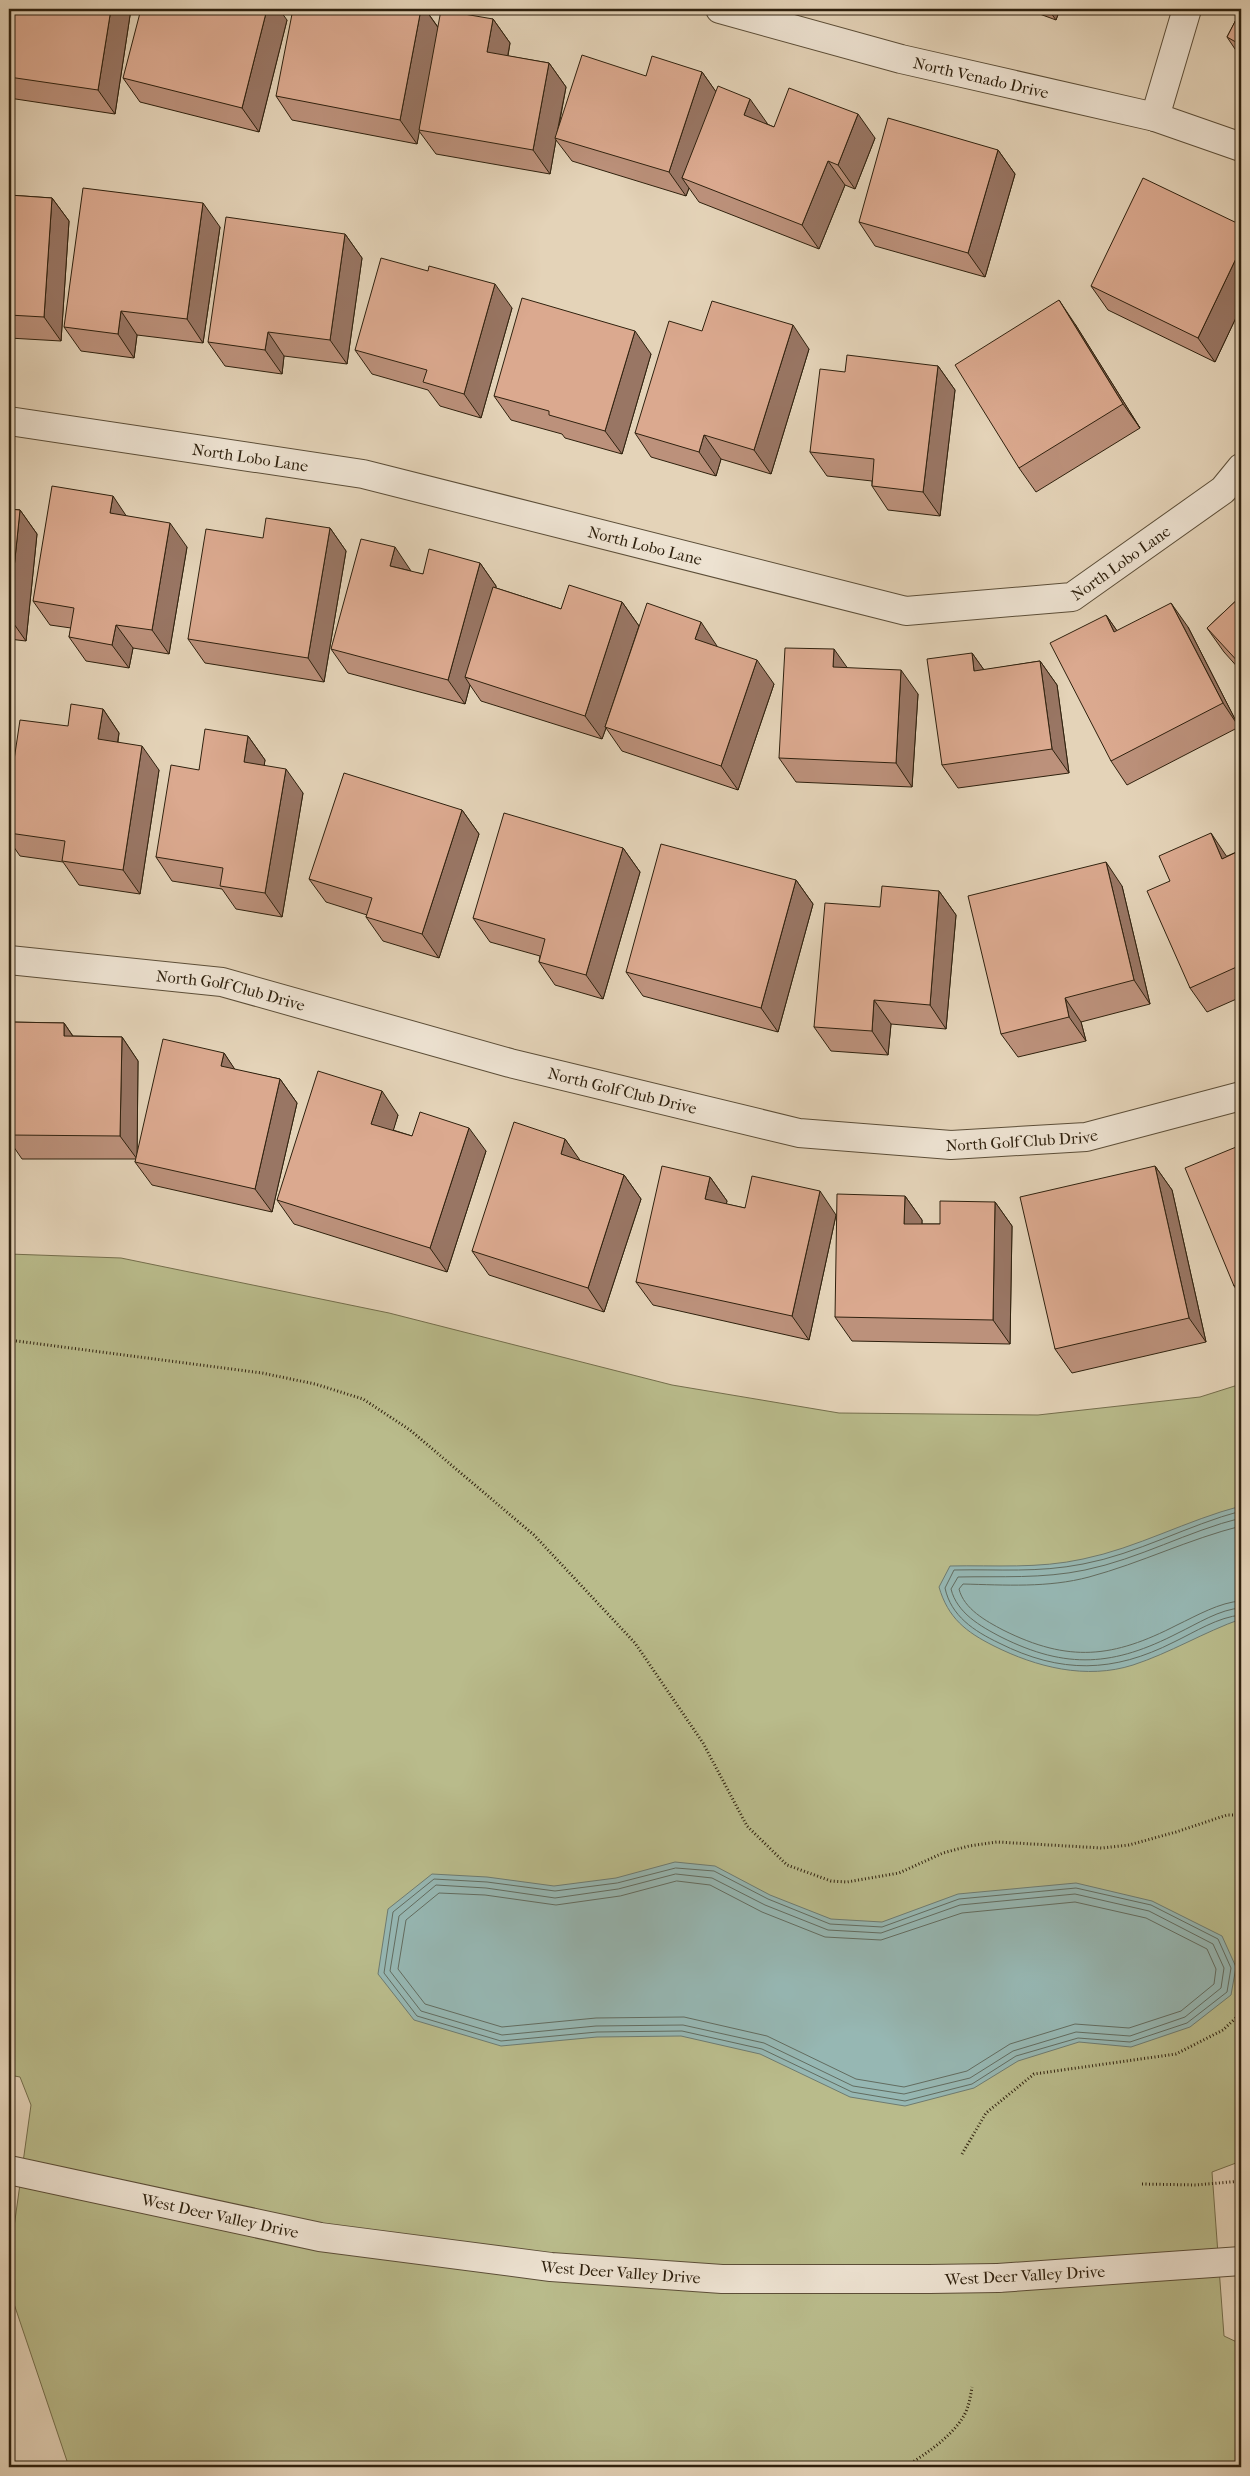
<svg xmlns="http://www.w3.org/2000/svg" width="1250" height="2476" font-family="'IM FELL French Canon',serif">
  <rect width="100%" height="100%" fill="#e4d3b8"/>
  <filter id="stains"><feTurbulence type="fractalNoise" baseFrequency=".004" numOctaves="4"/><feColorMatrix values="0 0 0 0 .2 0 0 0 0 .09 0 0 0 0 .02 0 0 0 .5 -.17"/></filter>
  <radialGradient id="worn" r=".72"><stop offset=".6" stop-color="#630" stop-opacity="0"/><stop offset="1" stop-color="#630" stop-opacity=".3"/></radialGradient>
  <polygon fill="#b9bb8b" stroke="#746e4c" points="9,1254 121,1258 389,1313 672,1385 839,1413 1038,1415 1200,1397 1241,1384 1241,2157 1236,2163 1212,2172 1224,2336 1241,2344 1241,2467 69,2467 9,2289 9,2263 31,2105 20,2077 9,2075"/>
  <g fill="#96b7b3" stroke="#6d7b71">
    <path d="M1241,1506V1619C1204,1632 1170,1653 1133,1665C1086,1680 1036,1667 994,1646C966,1632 948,1618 939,1587L950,1566C995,1565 1038,1569 1083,1559C1137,1548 1187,1520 1241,1506Z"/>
    <polygon points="675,1862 715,1866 770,1895 831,1919 882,1922 958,1894 1076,1883 1152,1901 1222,1936 1236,1967 1231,1995 1190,2027 1131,2047 1079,2042 1018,2061 974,2088 905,2106 850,2097 760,2054 681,2036 597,2037 501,2046 414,2020 378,1974 388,1909 432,1874 487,1877 554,1886 616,1878"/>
  </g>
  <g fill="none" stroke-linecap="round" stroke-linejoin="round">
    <g stroke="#626c60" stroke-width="1">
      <path d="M1241,1511C1188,1525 1137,1554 1083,1564C1037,1573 1000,1569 954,1570L945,1588C951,1616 974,1631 999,1643C1061,1674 1113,1673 1174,1642C1195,1632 1218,1617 1241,1615"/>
      <path d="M1241,1518C1188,1531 1139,1559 1085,1570C1042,1579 1001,1576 958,1577L951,1589C957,1613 980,1626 1001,1637C1067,1670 1114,1666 1178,1633C1197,1624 1220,1609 1241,1608"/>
      <path d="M1241,1526C1189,1539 1141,1563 1089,1577C1048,1588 1005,1585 963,1584L959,1589C964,1609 986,1621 1003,1630C1069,1663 1113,1658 1177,1625C1196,1616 1220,1602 1241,1601"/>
      <polygon points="676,1868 714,1871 768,1899 830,1924 882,1927 959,1899 1076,1888 1151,1905 1218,1939 1231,1968 1227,1992 1187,2023 1130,2042 1078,2038 1016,2056 972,2084 905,2101 852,2092 762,2049 682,2031 597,2032 501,2041 417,2016 384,1973 393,1912 434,1879 487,1882 555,1891 617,1883"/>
      <polygon points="676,1874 712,1878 765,1905 828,1930 881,1933 960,1905 1075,1894 1149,1911 1213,1944 1224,1968 1221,1988 1185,2017 1130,2036 1076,2032 1013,2051 970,2078 904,2094 853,2086 764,2043 683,2025 596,2026 502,2035 421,2011 390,1971 399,1916 436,1885 486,1888 555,1898 618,1889"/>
      <polygon points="677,1881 710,1885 762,1912 825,1937 881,1940 962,1913 1075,1902 1146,1918 1207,1949 1216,1969 1214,1984 1181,2011 1129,2028 1075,2024 1010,2044 967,2071 904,2087 856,2079 767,2036 684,2017 596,2018 502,2027 425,2004 398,1969 406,1920 439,1893 485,1895 556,1905 620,1896"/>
    </g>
    <defs>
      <g id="minor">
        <path id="s1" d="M720,9L901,59L1155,117L1241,147"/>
        <polyline points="1155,117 1187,9"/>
        <path id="s2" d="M9,421L363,474L906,611L1072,597L1223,490L1241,468"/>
        <path id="s3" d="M9,960L222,982L510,1063L799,1133L951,1145L1086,1137L1241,1096"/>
        <path id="s4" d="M9,2170L320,2237L551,2267L722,2279H929"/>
        <polyline points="998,2278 1241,2261"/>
      </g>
    </defs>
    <use href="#minor" stroke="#5c4e38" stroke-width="30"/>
    <g stroke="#2f210e" stroke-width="3" stroke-dasharray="1 2.5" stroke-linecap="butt">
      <polyline points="9,1340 262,1373 315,1384 363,1399 410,1430 534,1535 635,1643 703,1743 747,1826 787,1865 831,1881 847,1882 899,1873 943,1853 969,1846 997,1842 1102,1848 1129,1845 1176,1832 1227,1815 1241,1815"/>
      <polyline points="962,2154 986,2113 1034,2074 1176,2054 1223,2030 1241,2013"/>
      <polyline points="1142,2184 1196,2185 1241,2181"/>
      <path d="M905,2467C926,2454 961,2431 968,2406C970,2400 971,2393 972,2387"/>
    </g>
    <use href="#minor" stroke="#ede2d1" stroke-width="28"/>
    <defs>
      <polyline id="minor-bridge" points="929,2279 998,2278"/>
    </defs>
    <use href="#minor-bridge" stroke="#5c4e38" stroke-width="30" stroke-linecap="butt"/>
    <use href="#minor-bridge" stroke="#ede2d1" stroke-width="28"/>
  </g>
  <g fill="#bc917b" stroke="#2f210e">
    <polygon points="9,9 131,9 115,114 9,98"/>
    <polygon points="364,9 425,9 438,27 493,19 510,43 508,56 549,63 566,87 559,126 646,76 702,72 716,92 767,123 767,124 774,127 875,138 855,189 845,185 819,249 699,202 689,188 686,196 572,161 556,140 550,174 436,154 419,131 417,144 292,120 276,96 363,14"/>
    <polygon points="1026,9 1060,9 1056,20"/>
    <polygon points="1241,10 1241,58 1227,37"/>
    <polygon points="287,20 259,132 140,102 123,78"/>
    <polygon points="998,150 1015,174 985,277 875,246 859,222"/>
    <polygon points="9,195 52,198 69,221 61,341 9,338"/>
    <polygon points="1241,225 1241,307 1215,362 1108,310 1091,286"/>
    <polygon points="220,227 203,343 137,335 134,358 81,351 64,327"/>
    <polygon points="345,234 362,258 347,364 284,356 282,374 225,366 208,342"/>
    <polygon points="512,308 481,418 440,406 428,390 372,374 355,350"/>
    <polygon points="1075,324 1140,428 1036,492 1019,468"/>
    <polygon points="702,331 809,349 771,474 721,459 716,476 651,457 635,433"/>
    <polygon points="651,354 622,454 565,438 562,434 511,420 494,396"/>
    <polygon points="938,366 955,390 940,516 888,510 872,486 872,481 827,476 810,452 845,372"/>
    <polygon points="9,509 20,510 37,534 26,641 9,639"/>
    <polygon points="127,516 187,547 169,654 133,648 129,668 86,661 69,637 71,628 50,625 33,601"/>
    <polygon points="330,528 346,551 324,682 205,663 188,639 263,538"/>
    <polygon points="480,563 496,586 496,588 561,609 622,602 639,626 717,646 717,647 774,684 738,790 622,751 606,728 602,739 481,701 470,685 465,704 348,673 331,649 411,572 423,574"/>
    <polygon points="1241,596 1241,671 1224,652 1207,628"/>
    <polygon points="1106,615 1117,631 1188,627 1239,727 1127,785 1111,761"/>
    <polygon points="972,653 984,670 1040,661 1057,685 1069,773 958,788 942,765"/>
    <polygon points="847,668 918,694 912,787 796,782 779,758"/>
    <polygon points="103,709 119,733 118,742 159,770 140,894 79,885 63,862 20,856 9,840 9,794 68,726"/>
    <polygon points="248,736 265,760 264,765 303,793 282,917 236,909 222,889 172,881 156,857 199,770"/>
    <polygon points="462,810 479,834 439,958 383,941 366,917 367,915 326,902 309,879"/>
    <polygon points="623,848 640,872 603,999 555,985 539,962 540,956 490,942 473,918"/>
    <polygon points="1241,850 1241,997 1207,1012 1190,988 1170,881"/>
    <polygon points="796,880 813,904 778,1032 643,996 626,972"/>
    <polygon points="1122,886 1150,1004 1081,1022 1086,1041 1018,1057 1001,1034"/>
    <polygon points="939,891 956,915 946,1029 891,1024 888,1055 831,1051 814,1027 880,907"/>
    <polygon points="9,1022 64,1023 73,1036 122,1037 138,1061 137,1155 224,1053 235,1070 280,1079 297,1103 272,1212 152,1185 135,1162 136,1159 22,1159 9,1140"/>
    <polygon points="398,1115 393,1130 412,1136 486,1151 447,1272 294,1224 277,1200"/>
    <polygon points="565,1139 580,1161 624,1175 641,1199 604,1312 489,1275 472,1251"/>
    <polygon points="1241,1145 1241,1296 1234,1286"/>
    <polygon points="1155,1166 1172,1190 1206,1342 1072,1373 1055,1349"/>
    <polygon points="710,1177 727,1201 726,1204 745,1208 836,1215 809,1340 653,1305 636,1282"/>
    <polygon points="905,1196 922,1220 922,1224 940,1224 995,1202 1012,1226 1010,1344 852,1341 835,1317"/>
  </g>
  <g fill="#997664" stroke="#2f210e">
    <polygon points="111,9 131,9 115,114 98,90"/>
    <polygon points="267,9 279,9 287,20 259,132 242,108"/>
    <polygon points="421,9 425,9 439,29 417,144 400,120"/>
    <polygon points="1048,9 1060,9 1056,20"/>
    <polygon points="493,19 510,43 504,76 487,52"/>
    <polygon points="549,63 566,87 556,138 555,138 556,140 550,174 533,150"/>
    <polygon points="702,72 719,96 682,178 689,188 686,196 669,172"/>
    <polygon points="750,99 767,123 761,139 744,115"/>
    <polygon points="858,114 875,138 855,189 838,165"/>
    <polygon points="998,150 1015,174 985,277 968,253"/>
    <polygon points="828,161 845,185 819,249 802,225"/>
    <polygon points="52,198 69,221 61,341 44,317"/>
    <polygon points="203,203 220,227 203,343 187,319"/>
    <polygon points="345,234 362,258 347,364 330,340"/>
    <polygon points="1241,248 1241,307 1215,362 1198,338"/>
    <polygon points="495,284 512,308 481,418 464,394"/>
    <polygon points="1059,300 1075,324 1140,428 1123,404"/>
    <polygon points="121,311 137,335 134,358 118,334"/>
    <polygon points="793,325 809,349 771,474 754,450"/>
    <polygon points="635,331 651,354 622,454 605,431"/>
    <polygon points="268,332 284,356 282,374 265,350"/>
    <polygon points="938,366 955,390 940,516 923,492"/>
    <polygon points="704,435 721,459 716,476 699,452"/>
    <polygon points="113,496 129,520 110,513"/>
    <polygon points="20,510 37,534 26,641 9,617"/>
    <polygon points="170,523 187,547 169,654 152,630"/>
    <polygon points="330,528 346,551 324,682 308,658"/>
    <polygon points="395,547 411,571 390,566"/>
    <polygon points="480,563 496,586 472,679 465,677 470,685 465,704 448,680"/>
    <polygon points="622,602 639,626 605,727 606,728 602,739 585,716"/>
    <polygon points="1171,603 1188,627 1239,727 1223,703"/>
    <polygon points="1106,615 1122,638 1114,632"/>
    <polygon points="701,622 717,646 711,663 695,639"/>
    <polygon points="116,625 133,648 129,668 112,645"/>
    <polygon points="834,649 851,673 833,667"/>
    <polygon points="972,653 989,677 974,671"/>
    <polygon points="757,660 774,684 738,790 721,766"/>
    <polygon points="1040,661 1057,685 1069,773 1052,749"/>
    <polygon points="901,670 918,694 912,787 896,763"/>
    <polygon points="103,709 119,733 114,763 98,739"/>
    <polygon points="9,734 14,741 9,774"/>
    <polygon points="248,736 265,760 261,786 244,762"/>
    <polygon points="142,746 159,770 140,894 123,870"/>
    <polygon points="286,769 303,793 282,917 265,893"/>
    <polygon points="462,810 479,834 439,958 422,934"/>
    <polygon points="1211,833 1227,857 1222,859"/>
    <polygon points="623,848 640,872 603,999 586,975"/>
    <polygon points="1106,862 1122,886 1150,1004 1134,980"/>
    <polygon points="796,880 813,904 778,1032 761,1008"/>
    <polygon points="939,891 956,915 946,1029 930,1005"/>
    <polygon points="1065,998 1081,1022 1086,1041 1069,1017"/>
    <polygon points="874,1000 891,1024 888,1055 872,1031"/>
    <polygon points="64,1023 80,1047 64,1036"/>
    <polygon points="122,1037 138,1061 137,1159 120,1136"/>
    <polygon points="224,1053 240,1077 221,1066"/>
    <polygon points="280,1079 297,1103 272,1212 255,1189"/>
    <polygon points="382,1091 398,1115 388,1148 371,1124"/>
    <polygon points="469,1128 486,1151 447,1272 430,1248"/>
    <polygon points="565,1139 582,1163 561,1154"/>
    <polygon points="1155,1166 1172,1190 1206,1342 1189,1318"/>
    <polygon points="624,1175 641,1199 604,1312 588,1288"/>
    <polygon points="710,1177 727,1201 722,1223 705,1199"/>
    <polygon points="820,1191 836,1215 809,1340 792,1316"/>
    <polygon points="905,1196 922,1220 921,1248 904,1224"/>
    <polygon points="995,1202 1012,1226 1010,1344 993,1320"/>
  </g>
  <g fill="#dba98f" stroke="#2f210e">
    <polygon points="9,9 111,9 98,90 9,77"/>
    <polygon points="141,9 267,9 242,108 123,78"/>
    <polygon points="293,9 333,9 363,14 364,9 421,9 400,120 276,96"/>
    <polygon points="441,10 493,19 487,52 549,63 533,150 419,130"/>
    <polygon points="1241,10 1241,45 1227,37"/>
    <polygon points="582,55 646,76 652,56 702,72 669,172 555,138"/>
    <polygon points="718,86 750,99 744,115 774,127 789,88 858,114 838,165 828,161 802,225 682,178"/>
    <polygon points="888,118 998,150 968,253 859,222"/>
    <polygon points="1143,178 1241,225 1241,248 1198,338 1091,286"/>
    <polygon points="83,188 203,203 187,319 121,311 118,334 64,327"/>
    <polygon points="9,195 52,198 44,317 9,315"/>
    <polygon points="226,217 345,234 330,340 268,332 265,350 208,342"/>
    <polygon points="381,258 428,271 429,266 495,284 464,394 423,382 427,370 355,350"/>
    <polygon points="522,298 635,331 605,431 549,415 549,411 494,396"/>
    <polygon points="1059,300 1123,404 1019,468 955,365"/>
    <polygon points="712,301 793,325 754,450 704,435 699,452 635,433 669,321 702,331"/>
    <polygon points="847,355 938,366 923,492 872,486 874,459 810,452 820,369 845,372"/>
    <polygon points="52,486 113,496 110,513 170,523 152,630 116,625 112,645 69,637 74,608 33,601"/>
    <polygon points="9,509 20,510 9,617"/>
    <polygon points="266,518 330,528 308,658 188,639 206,529 263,538"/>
    <polygon points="361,539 395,547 390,566 423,574 429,549 480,563 448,680 331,649"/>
    <polygon points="1241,539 1241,551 1235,545"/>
    <polygon points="569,585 622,602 585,716 465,677 493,587 561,609"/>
    <polygon points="1241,596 1241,665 1207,628"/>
    <polygon points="647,603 701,622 695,639 757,660 721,766 605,727"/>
    <polygon points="1171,603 1223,703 1111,761 1050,643 1106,615 1114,632"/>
    <polygon points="785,648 834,649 833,667 901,670 896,763 779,758"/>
    <polygon points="972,653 974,671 1040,661 1052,749 942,765 927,659"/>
    <polygon points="71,704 103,709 98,739 142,746 123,870 62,861 65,841 9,833 9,794 20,720 68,726"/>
    <polygon points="205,729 248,736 244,762 286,769 265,893 220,886 223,868 156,857 171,765 199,770"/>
    <polygon points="344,773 462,810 422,934 366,917 372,898 309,879"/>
    <polygon points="504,813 623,848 586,975 539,962 545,939 473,918"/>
    <polygon points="1211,833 1222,859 1241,850 1241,965 1190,988 1147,891 1170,881 1159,856"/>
    <polygon points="661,844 796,880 761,1008 626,972"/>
    <polygon points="1106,862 1134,980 1065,998 1069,1017 1001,1034 968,896"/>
    <polygon points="882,886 939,891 930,1005 874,1000 872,1031 814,1027 825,903 880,907"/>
    <polygon points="9,1022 64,1023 64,1036 122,1037 120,1136 9,1135"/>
    <polygon points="163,1039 224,1053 221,1066 280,1079 255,1189 135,1162"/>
    <polygon points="318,1071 382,1091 371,1124 412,1136 420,1112 469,1128 430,1248 277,1200"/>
    <polygon points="514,1122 565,1139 561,1154 624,1175 588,1288 472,1251"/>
    <polygon points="1241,1145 1241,1283 1234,1286 1185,1168"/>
    <polygon points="662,1166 710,1177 705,1199 745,1208 752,1176 820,1191 792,1316 636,1282"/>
    <polygon points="1155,1166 1189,1318 1055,1349 1020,1197"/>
    <polygon points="837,1194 905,1196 904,1224 940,1224 940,1201 995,1202 993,1320 835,1317"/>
  </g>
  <g text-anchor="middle" stroke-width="5" stroke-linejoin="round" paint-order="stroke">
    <g font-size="16" fill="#2f210e" stroke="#ede2d1">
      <text dy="6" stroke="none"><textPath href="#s1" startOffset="270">North Venado Drive</textPath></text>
      <text dy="6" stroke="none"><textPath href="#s2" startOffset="244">North Lobo Lane</textPath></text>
      <text dy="6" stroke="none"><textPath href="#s2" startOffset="649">North Lobo Lane</textPath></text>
      <text dy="6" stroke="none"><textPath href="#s2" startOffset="1144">North Lobo Lane</textPath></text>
      <text dy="6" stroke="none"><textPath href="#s3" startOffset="224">North Golf Club Drive</textPath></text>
      <text dy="6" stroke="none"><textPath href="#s3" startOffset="629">North Golf Club Drive</textPath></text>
      <text dy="6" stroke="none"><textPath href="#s3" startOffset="1034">North Golf Club Drive</textPath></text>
      <text dy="6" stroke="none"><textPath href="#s4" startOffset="216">West Deer Valley Drive</textPath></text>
      <text dy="6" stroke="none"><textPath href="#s4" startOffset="621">West Deer Valley Drive</textPath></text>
      <text transform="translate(1025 2275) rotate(-3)" y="6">West Deer Valley Drive</text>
    </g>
  </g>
  <rect width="1250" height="2476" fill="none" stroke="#e4d3b8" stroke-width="30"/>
  <rect x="10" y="10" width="1230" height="2456" fill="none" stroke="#2f210e" stroke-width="2.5"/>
  <rect x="15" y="15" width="1220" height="2446" fill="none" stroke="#2f210e"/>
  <rect width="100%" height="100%" filter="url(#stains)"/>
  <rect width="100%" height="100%" fill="url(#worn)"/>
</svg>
